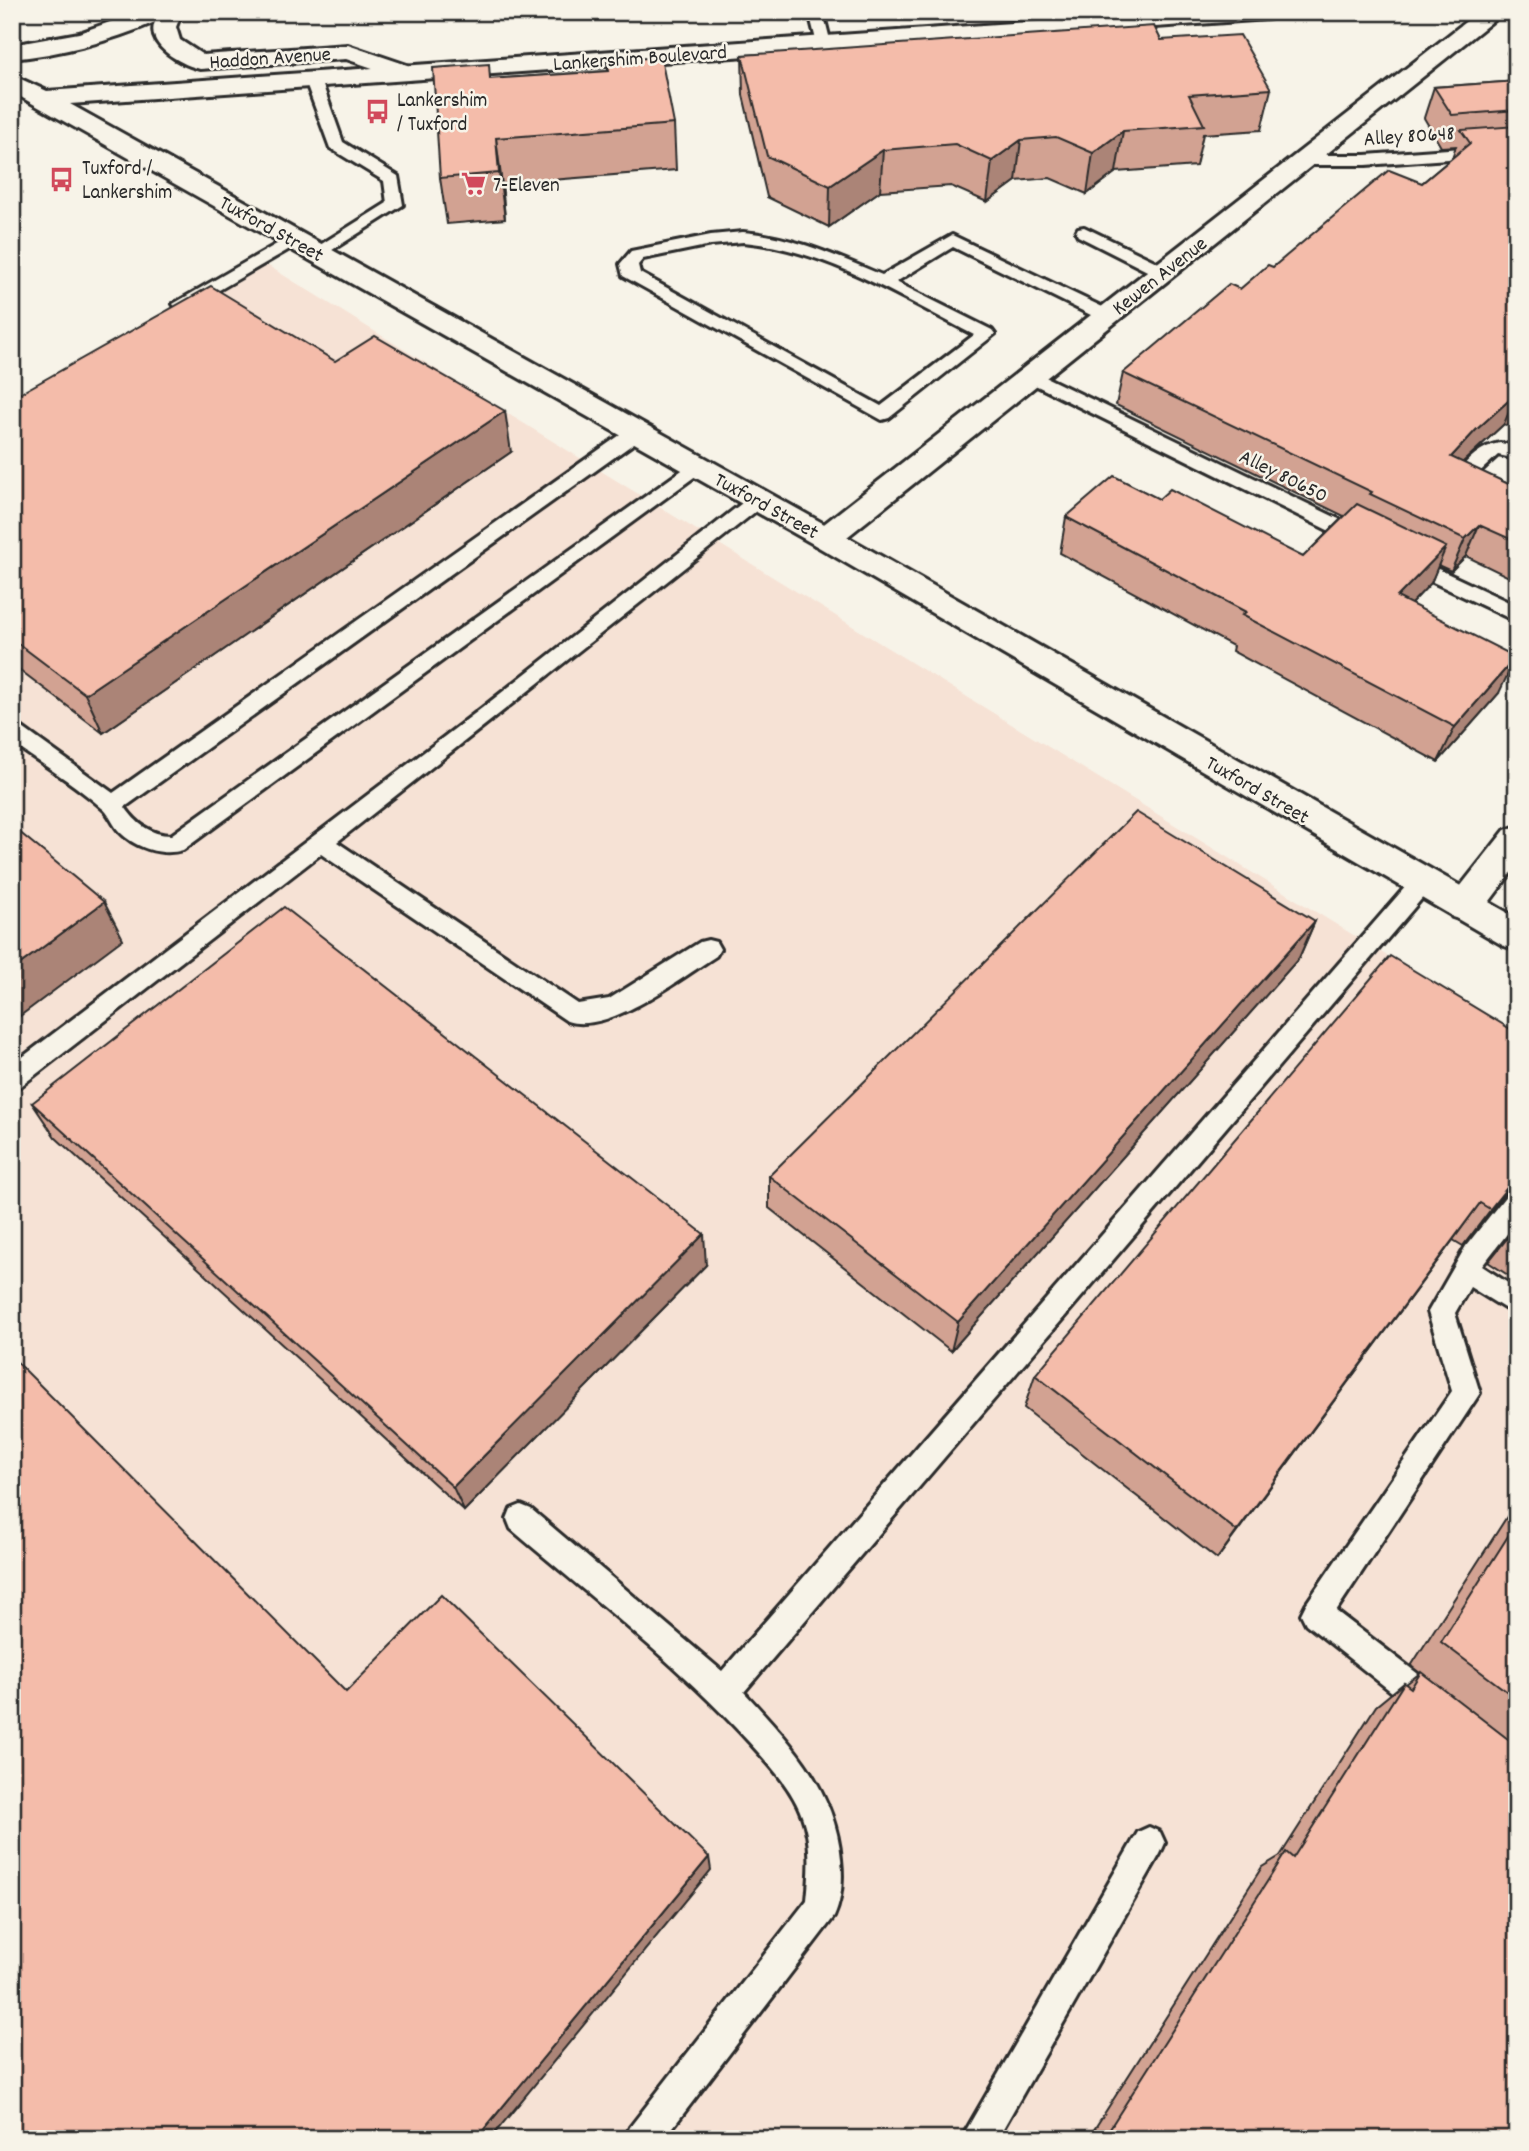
<svg xmlns="http://www.w3.org/2000/svg" width="1529" height="2151" font-family="Dekko,sans-serif">
  <rect width="100%" height="100%" fill="#f7f3e8"/>
  <filter id="ink" filterUnits="userSpaceOnUse"><feTurbulence type="fractalNoise" baseFrequency=".0143" numOctaves="2"/><feDisplacementMap in="SourceGraphic" scale="14" xChannelSelector="R" yChannelSelector="G"/><feConvolveMatrix kernelMatrix="1 2 1 2 8 2 1 2 1" color-interpolation-filters="sRGB"/></filter>
  <g filter="url(#ink)">
    <polygon fill="#f6e2d5" points="267,265 1517,1036 1517,2139 12,2139 12,413"/>
    <g fill="none" stroke-linecap="round" stroke-linejoin="round">
      <defs>
        <g id="service">
          <polygon points="809,12 823,12 831,44 829,47 824,48 817,44"/>
          <polygon points="313,75 321,80 343,142 398,176 403,205 318,259 310,254 312,250 387,203 384,181 330,148 305,80"/>
          <polygon points="1517,144 1517,154 1366,165 1305,165 1297,160 1305,155 1366,155"/>
          <polygon points="1084,227 1169,268 1172,272 1169,276 1157,276 1078,236 1076,232 1078,228"/>
          <path d="M743,232C793,236 836,256 882,275L952,235L1113,312L1116,316L1113,320H1101L953,247L896,282L992,330L995,334L889,418L882,420L623,276L620,264L631,251L711,235ZM743,242C825,249 902,298 974,335L881,406L640,273L638,265L643,259L711,245Z"/>
          <polygon points="294,234 300,235 302,239 300,243 188,308 176,308 173,304"/>
          <polygon points="1031,370 1372,535 1375,540 1372,545 1358,545 1025,380 1022,376 1025,372"/>
          <path d="M637,426L646,432L644,436L125,807C136,823 150,835 171,835L692,463H706L708,467L183,850C161,857 133,847 118,830C112,823 109,813 102,808C75,784 42,764 12,743V724L20,726L113,793L630,428Z"/>
          <path d="M1500,443L1517,446V459L1498,455L1472,479H1458L1456,475C1467,459 1481,446 1500,443Z"/>
          <path d="M758,494L765,496L768,500L765,504L337,842L578,1004L609,999L700,942L708,940L716,942L720,949L716,956C681,978 609,1035 567,1021L321,854L21,1086L12,1089V1065L482,708L751,496Z"/>
          <polygon points="1404,553 1517,606 1517,622 1397,565 1394,560 1397,555"/>
          <path d="M1422,874L1430,877L1433,883L1430,889L744,1692C790,1742 835,1788 841,1859C843,1878 842,1900 834,1917L664,2139H625L630,2127L807,1900C810,1871 812,1843 802,1816C792,1788 769,1764 749,1742C678,1664 592,1598 511,1529L507,1519L511,1509L521,1505L531,1509L722,1671L1414,877Z"/>
          <polygon points="1517,1190 1517,1221 1482,1266 1517,1289 1517,1316 1470,1287 1455,1313 1480,1393 1336,1611 1443,1693 1447,1704 1443,1715 1432,1719 1421,1715 1306,1624 1301,1614 1306,1604 1452,1391 1428,1312 1466,1246 1508,1193"/>
          <polygon points="1149,1827 1160,1832 1165,1843 1160,1854 997,2139 961,2139 1138,1832"/>
        </g>
        <g id="minor">
          <path d="M138,12H182L176,27L180,40L203,55L348,45L416,68L420,73L416,78L408,80L346,59L200,69C182,65 145,46 155,22C109,42 61,54 12,59V45L79,33Z"/>
          <polygon points="1478,12 1504,12 837,545 826,548 815,545 811,538 815,531"/>
          <polygon points="1517,826 1517,865 1478,917 1465,921 1452,917 1447,907 1452,897 1505,830"/>
        </g>
        <polygon id="primary" points="1166,12 1279,12 1276,17 1268,19 70,104 837,531 1517,918 1517,950 1504,946 815,545 12,92 12,75 47,91"/>
      </defs>
      <use href="#service" stroke="#2b2b2b" stroke-width="6"/>
      <use href="#minor" stroke="#2b2b2b" stroke-width="6"/>
      <use href="#primary" stroke="#2b2b2b" stroke-width="6"/>
      <use href="#service" fill="#f7f3e8" fill-rule="evenodd"/>
      <use href="#minor" fill="#f7f3e8" fill-rule="evenodd"/>
      <use href="#primary" fill="#f7f3e8" fill-rule="evenodd"/>
    </g>
    <g fill="#d2a292" stroke="#2b2b2b" stroke-width="2">
      <polygon points="1517,25 1517,67 1507,53"/>
      <polygon points="1161,40 1271,89 1261,130 1203,134 1196,166 1116,172 1087,194 1050,178 1016,181 987,202 951,186 880,191 829,227 767,197 743,95 742,55"/>
      <polygon points="607,61 674,124 676,170 502,184 505,219 447,224 440,178 491,79 608,71"/>
      <polygon points="1517,81 1517,430 1504,424 1462,463 1517,488 1517,581 1466,556 1451,571 1438,565 1431,583 1411,604 1499,693 1438,762 1232,651 1233,646 1060,553 1066,517 1159,499 1303,557 1344,516 1116,405 1123,373 1273,267 1422,183 1452,158 1456,146 1441,147 1424,118 1434,87"/>
      <polygon points="12,398 511,452 103,733 12,664"/>
      <polygon points="1315,921 1299,958 951,1351 769,1208 769,1176"/>
      <polygon points="32,1103 706,1265 464,1511 55,1137"/>
      <polygon points="1506,1191 1463,1246 1453,1240 1217,1559 1024,1408 1035,1375"/>
      <polygon points="1517,1226 1517,1281 1488,1262"/>
      <polygon points="1517,1501 1517,2139 1088,2139 1262,1867 1280,1856 1376,1706 1404,1683 1406,1684 1420,1673 1411,1666"/>
    </g>
    <g fill="#ab8477" stroke="#2b2b2b" stroke-width="2">
      <polygon points="1123,131 1116,172 1087,194 1093,153"/>
      <polygon points="496,138 502,184 505,219 499,173"/>
      <polygon points="1021,140 1016,181 987,202 992,161"/>
      <polygon points="883,150 880,191 829,227 830,186"/>
      <polygon points="1517,393 1504,424 1463,462 1439,489 1451,457 1476,430"/>
      <polygon points="505,411 511,452 103,733 85,694"/>
      <polygon points="1479,525 1466,556 1451,571 1465,539"/>
      <polygon points="1446,547 1431,583 1383,633 1397,597"/>
      <polygon points="1516,657 1499,693 1438,762 1455,727"/>
      <polygon points="104,902 123,939 12,1022 12,970"/>
      <polygon points="1315,921 1299,958 951,1351 958,1322"/>
      <polygon points="1517,1175 1517,1188 1506,1191 1463,1246"/>
      <polygon points="1480,1203 1453,1240 1217,1559 1237,1531"/>
      <polygon points="704,1234 706,1265 464,1511 453,1487"/>
      <polygon points="709,1857 711,1870 490,2139 476,2139"/>
    </g>
    <g fill="#f4bcaa" stroke="#2b2b2b" stroke-width="2">
      <polygon points="1154,26 1161,40 1240,35 1271,89 1189,95 1204,125 1123,131 1093,153 1056,137 1021,140 992,161 955,144 883,150 830,186 767,156 742,55"/>
      <polygon points="661,57 674,124 496,138 499,173 440,178 433,68 489,64 490,79 609,71 607,61"/>
      <polygon points="1517,81 1517,110 1452,115 1434,87"/>
      <polygon points="1517,126 1517,393 1476,430 1451,457 1517,488 1517,542 1479,525 1465,539 1370,494 1372,492 1123,373 1229,284 1240,289 1268,265 1273,267 1389,170 1422,183 1470,143 1461,130"/>
      <polygon points="211,286 335,361 375,336 505,411 85,694 12,639 12,398"/>
      <polygon points="1114,476 1159,499 1170,489 1303,557 1357,504 1446,547 1397,597 1516,657 1455,727 1242,615 1246,612 1066,517"/>
      <polygon points="1136,812 1315,921 958,1322 769,1176"/>
      <polygon points="12,826 104,902 12,970"/>
      <polygon points="284,907 704,1234 453,1487 32,1103"/>
      <polygon points="1390,956 1517,1033 1517,1175 1490,1209 1480,1203 1237,1531 1035,1375"/>
      <polygon points="12,1357 346,1692 441,1595 709,1857 476,2139 17,2139 12,2133"/>
      <polygon points="1517,1522 1517,1699 1441,1642"/>
      <polygon points="1421,1672 1517,1746 1517,2139 1103,2139 1286,1852 1293,1858 1404,1683 1411,1688"/>
    </g>
  </g>
  <defs>
    <symbol id="bus-bare" viewBox="-9 -9 18 18"><path d="M-5-6H5V4H4V6H2V4H-2V6H-4V4H-5ZM-3.5-4V0h7V-4ZM-3.5 1.2v1.5H-2V1.2ZM2 1.2v1.5H3.5V1.2Z" fill="#d1495b" stroke="#f7f3e8" stroke-width="2.5" paint-order="stroke"/></symbol>
    <symbol id="supermarket-bare" viewBox="-9 -9 18 18"><path d="M-6-5.5h2.5l.6 2H6L4.5 2H-2.5L-4.4-4H-6ZM-1.5 3.2a1.3 1.3 0 1 0 .1 0ZM3 3.2a1.3 1.3 0 1 0 .1 0Z" fill="#d1495b" stroke="#f7f3e8" stroke-width="2.5" paint-order="stroke"/></symbol>
  </defs>
  <g fill-rule="evenodd">
    <use href="#bus-bare" x="360" y="94" width="35" height="35"/>
    <use href="#bus-bare" x="44" y="162" width="35" height="35"/>
    <use href="#supermarket-bare" x="456" y="166" width="35" height="35"/>
  </g>
  <g text-anchor="middle" stroke-width="5" stroke-linejoin="round" paint-order="stroke">
    <g font-size="21" fill="#2b2b2b" stroke="#f7f3e8">
      <text transform="translate(270 57) rotate(-4)" y="7">Haddon Avenue</text>
      <text transform="translate(640 57) rotate(-4)" y="7">Lankershim Boulevard</text>
      <text transform="translate(1409 135) rotate(-4)" y="7">Alley 80648</text>
      <text transform="translate(272 228) rotate(29)" y="7">Tuxford Street</text>
      <text transform="translate(1159 275) rotate(-38)" y="7">Kewen Avenue</text>
      <text transform="translate(1284 475) rotate(26)" y="7">Alley 80650</text>
      <text transform="translate(767 505) rotate(29)" y="7">Tuxford Street</text>
      <text transform="translate(1258 789) rotate(30)" y="7">Tuxford Street</text>
    </g>
    <g font-size="21" fill="#2b2b2b" stroke="#f7f3e8" text-anchor="start">
      <text x="397" y="106">Lankershim<tspan x="397" dy="24">/ Tuxford</tspan></text>
      <text x="82" y="174">Tuxford /<tspan x="82" dy="24">Lankershim</tspan></text>
      <text x="493" y="191">7-Eleven</text>
    </g>
  </g>
  <rect width="1529" height="2151" fill="none" stroke="#f7f3e8" stroke-width="42"/>
  <rect x="21" y="21" width="1487" height="2109" fill="none" stroke="#2b2b2b" stroke-width="2.5" filter="url(#ink)"/>
</svg>
